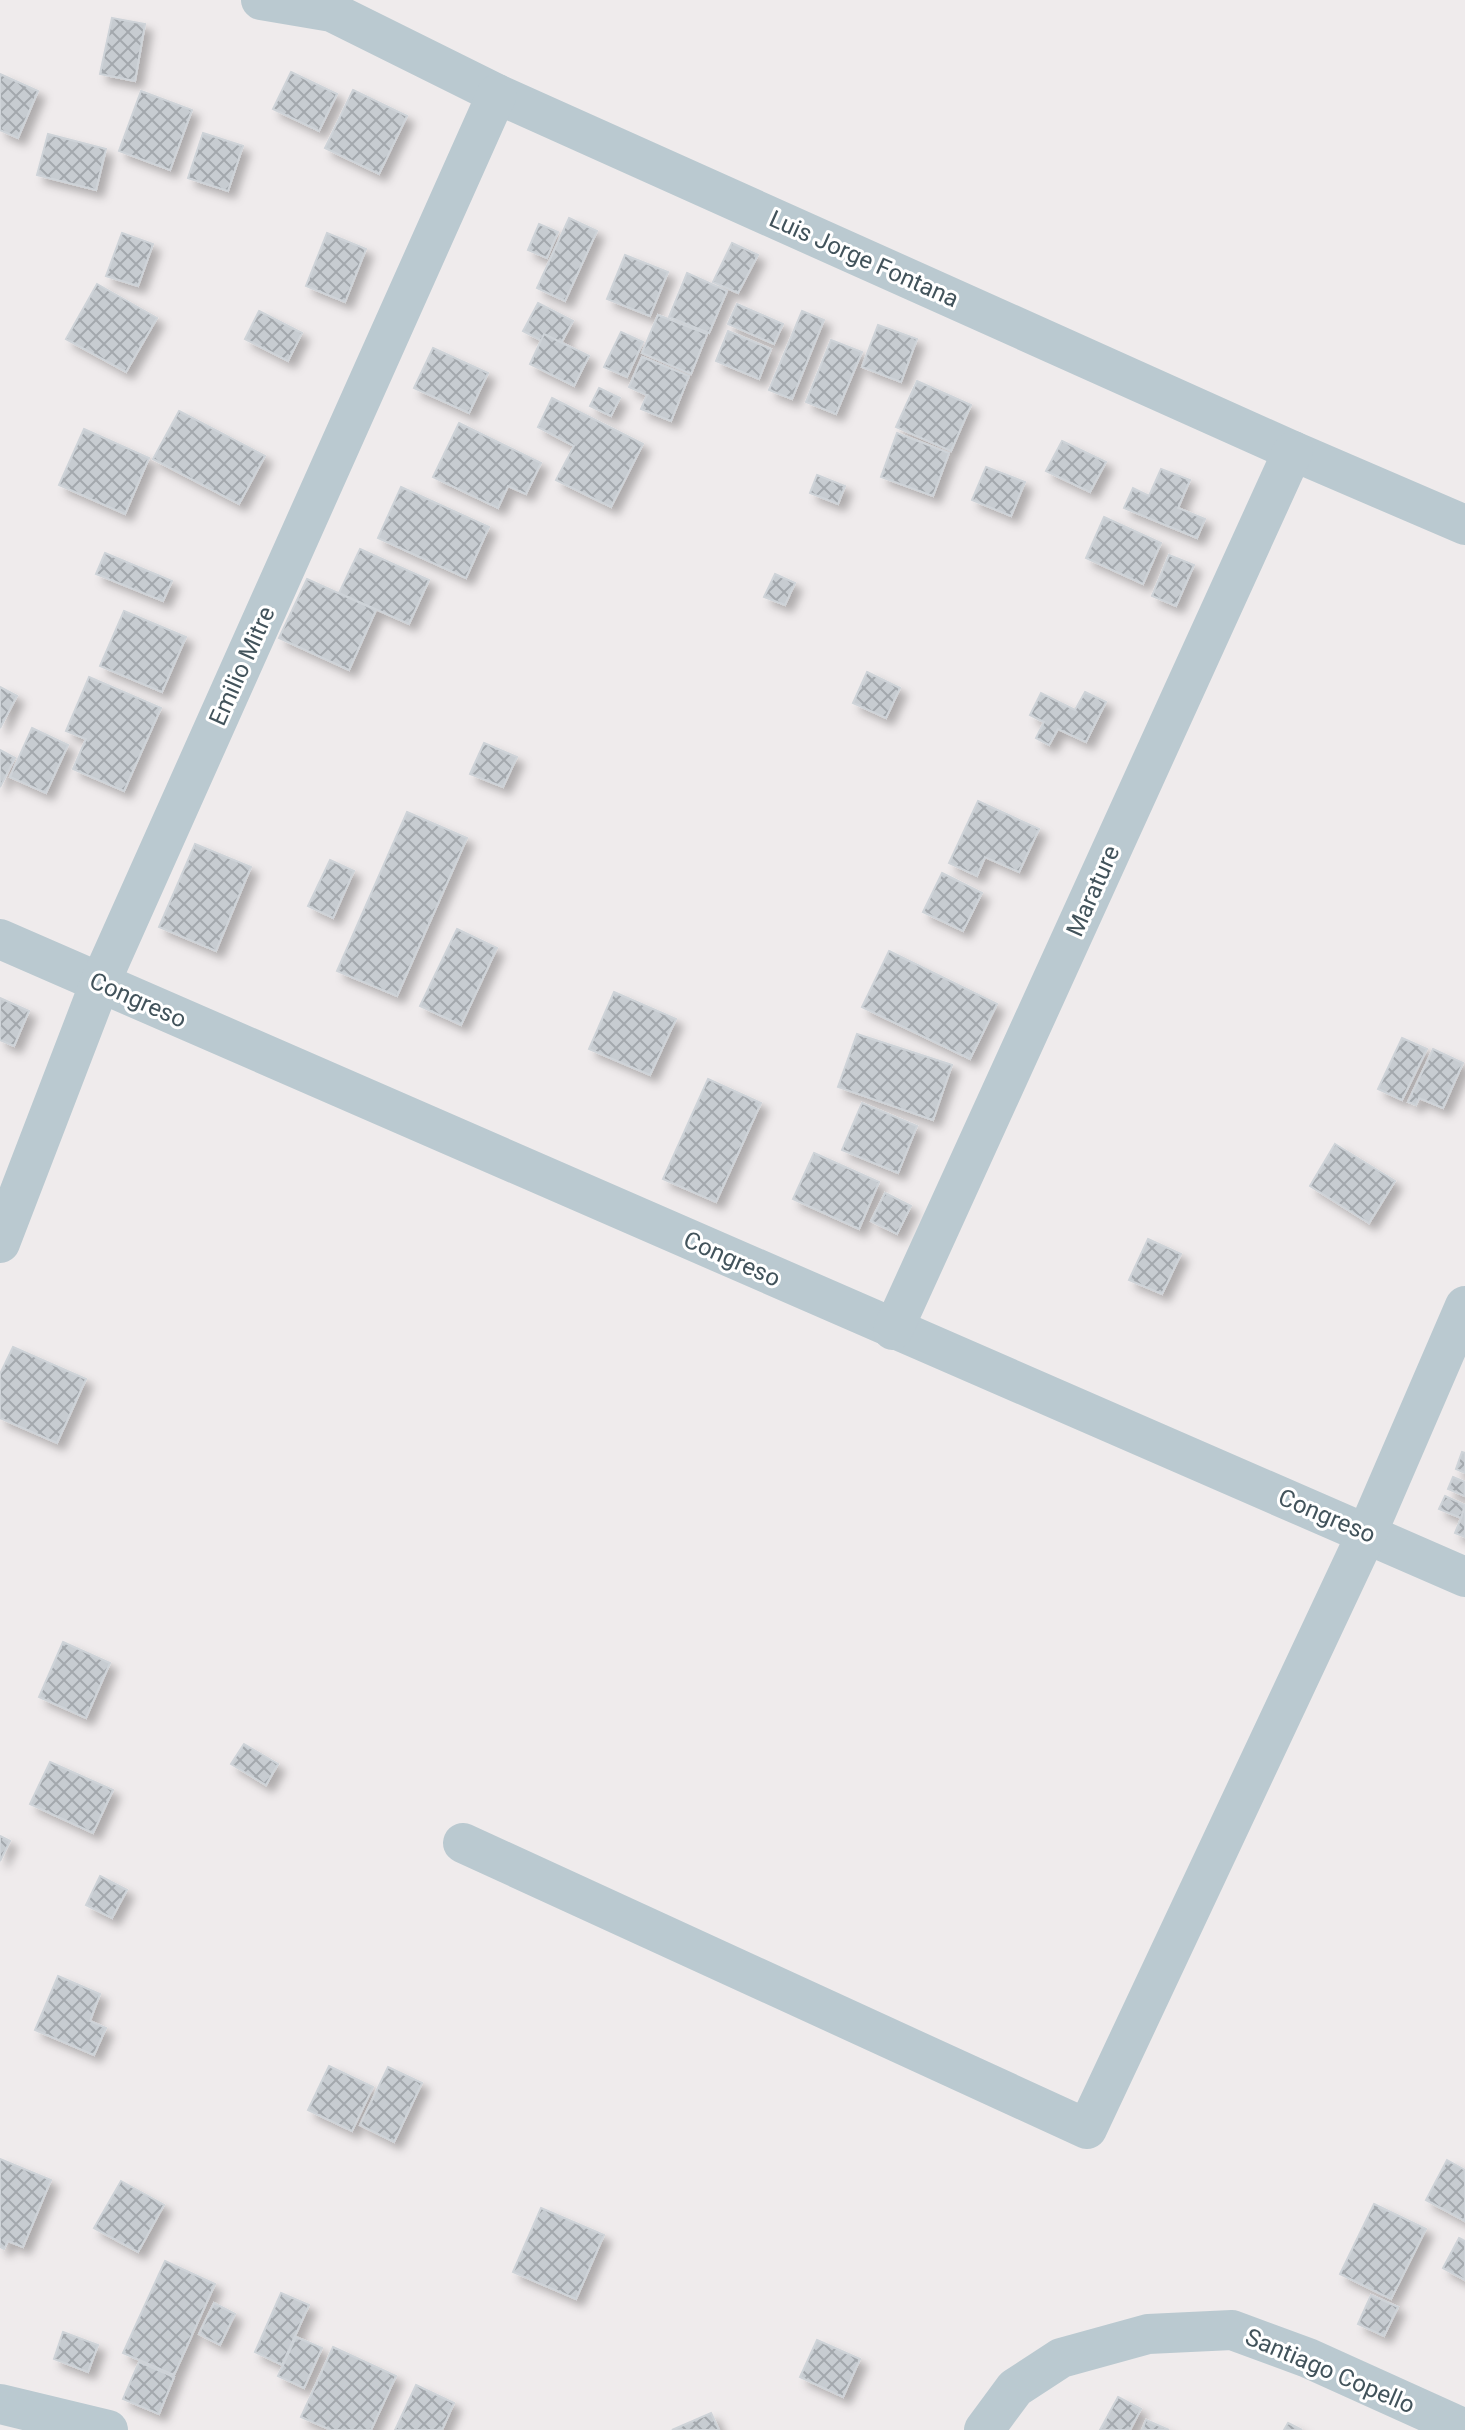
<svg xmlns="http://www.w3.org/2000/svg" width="1465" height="2430" font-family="Roboto,sans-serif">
  <defs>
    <pattern id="building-cross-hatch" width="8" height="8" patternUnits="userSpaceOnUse" patternTransform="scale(2)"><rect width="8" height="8" fill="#c7ccd1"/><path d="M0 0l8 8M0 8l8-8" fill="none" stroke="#a3a8ad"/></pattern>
    <filter id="shadow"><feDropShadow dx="7" dy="7" stdDeviation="4" flood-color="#0004"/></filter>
  </defs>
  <rect width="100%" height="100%" fill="#efebec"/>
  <g fill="url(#building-cross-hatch)" stroke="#ced3d8" stroke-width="2" filter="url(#shadow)">
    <polygon points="112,18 145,24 135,81 100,74"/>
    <polygon points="291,72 337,94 319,131 273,109"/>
    <polygon points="0,74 38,91 18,138 0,130"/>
    <polygon points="353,90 407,116 379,174 325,148"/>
    <polygon points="141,91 192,110 170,170 119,151"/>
    <polygon points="203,133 243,146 228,191 188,178"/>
    <polygon points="48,134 106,149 96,190 37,175"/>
    <polygon points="569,218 597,231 565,301 537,288"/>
    <polygon points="539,224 558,232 547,258 528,250"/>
    <polygon points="122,233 153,244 138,286 106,276"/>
    <polygon points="327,233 366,249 345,302 306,286"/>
    <polygon points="732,243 758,255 738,293 713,282"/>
    <polygon points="625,255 668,272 650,316 607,299"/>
    <polygon points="687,273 727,291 709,333 669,317"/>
    <polygon points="97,284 157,318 126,372 66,339"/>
    <polygon points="538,303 573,321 558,349 523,331"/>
    <polygon points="737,304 783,324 774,344 728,324"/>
    <polygon points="259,311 302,333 288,361 245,339"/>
    <polygon points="802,311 824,320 792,399 769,390"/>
    <polygon points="658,315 707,334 691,374 642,353"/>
    <polygon points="878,325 917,339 901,382 862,367"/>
    <polygon points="728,331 771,349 759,379 716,361"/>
    <polygon points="621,332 643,342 627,377 604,367"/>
    <polygon points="544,334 589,356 574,386 530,364"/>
    <polygon points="831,340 862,352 836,414 806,402"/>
    <polygon points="433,348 488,373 469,413 414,388"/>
    <polygon points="642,357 689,376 671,421 641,409 647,395 629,387"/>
    <polygon points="917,381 971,405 951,451 896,427"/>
    <polygon points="599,388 620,398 611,416 590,406"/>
    <polygon points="552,398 643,444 611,507 556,480 574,446 538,427"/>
    <polygon points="179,411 265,456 239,504 153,459"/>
    <polygon points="459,423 541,463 526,494 508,486 498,508 433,477"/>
    <polygon points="84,429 149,458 125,514 59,485"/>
    <polygon points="897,433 949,453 933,496 881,477"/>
    <polygon points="1062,441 1106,462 1090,492 1046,471"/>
    <polygon points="986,467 1025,482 1011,516 972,500"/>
    <polygon points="1161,469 1190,480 1178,508 1205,519 1197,538 1124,508 1133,488 1149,496"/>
    <polygon points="817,475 845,486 838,504 810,493"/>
    <polygon points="401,487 489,527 466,578 378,538"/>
    <polygon points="1104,517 1161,543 1143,584 1086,558"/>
    <polygon points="360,549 429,580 409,624 339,593"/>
    <polygon points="105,553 172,581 163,601 96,574"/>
    <polygon points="1169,555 1194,565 1176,606 1152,596"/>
    <polygon points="775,574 795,583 785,605 764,597"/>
    <polygon points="307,579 376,610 349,670 279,638"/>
    <polygon points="124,611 186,637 162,692 100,666"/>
    <polygon points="867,672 900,688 886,718 853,703"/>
    <polygon points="89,677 161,708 124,791 73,769 86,739 66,731"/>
    <polygon points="0,687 17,696 0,728"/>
    <polygon points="1085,692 1106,702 1086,742 1058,729 1049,745 1036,738 1044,722 1030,715 1041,693 1075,710"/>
    <polygon points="32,728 68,745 46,793 10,777"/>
    <polygon points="484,743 517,757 503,787 470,774"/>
    <polygon points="0,750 15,758 0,787"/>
    <polygon points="978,801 1039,829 1019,872 985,857 977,876 949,863"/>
    <polygon points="407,812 467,838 397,996 337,971"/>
    <polygon points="195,844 251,867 216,951 159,927"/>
    <polygon points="330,860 354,871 333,918 308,906"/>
    <polygon points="942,873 982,893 963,931 923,912"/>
    <polygon points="457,929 497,948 461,1025 420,1006"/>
    <polygon points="889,951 997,1004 970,1059 862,1007"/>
    <polygon points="614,992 676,1019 650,1075 589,1049"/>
    <polygon points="0,998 29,1011 14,1046 0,1040"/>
    <polygon points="857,1034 952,1065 933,1120 838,1087"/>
    <polygon points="1402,1038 1427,1049 1402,1100 1378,1089"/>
    <polygon points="1433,1049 1463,1063 1443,1108 1419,1098 1416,1105 1408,1102"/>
    <polygon points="708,1079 761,1103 716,1202 663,1179"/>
    <polygon points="862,1103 917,1126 898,1173 842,1150"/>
    <polygon points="1335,1144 1395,1181 1369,1223 1310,1186"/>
    <polygon points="814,1153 879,1182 859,1229 793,1199"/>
    <polygon points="885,1193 911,1206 897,1234 871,1221"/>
    <polygon points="1148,1239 1181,1254 1162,1294 1129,1280"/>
    <polygon points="13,1347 86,1379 57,1443 0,1418 0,1374"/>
    <polygon points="1462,1452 1465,1453 1465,1473 1456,1469"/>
    <polygon points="1453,1477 1465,1482 1465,1496 1448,1489"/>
    <polygon points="1445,1496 1465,1505 1461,1518 1439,1509"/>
    <polygon points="1465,1508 1465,1537 1455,1533"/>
    <polygon points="63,1642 110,1663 86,1718 39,1697"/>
    <polygon points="244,1744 278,1764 266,1785 231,1764"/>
    <polygon points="50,1762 113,1790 93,1833 30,1804"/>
    <polygon points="0,1836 10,1841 0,1861"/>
    <polygon points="100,1876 127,1890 112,1918 86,1905"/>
    <polygon points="58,1976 100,1994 90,2021 106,2028 94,2055 35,2030"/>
    <polygon points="329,2066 373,2087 352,2131 308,2110"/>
    <polygon points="388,2067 422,2083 394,2142 360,2125"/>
    <polygon points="0,2159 51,2180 23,2247 8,2241 4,2249 0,2247"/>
    <polygon points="1447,2160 1465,2170 1465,2221 1426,2200"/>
    <polygon points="121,2181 164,2205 138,2252 94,2228"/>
    <polygon points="1374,2204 1426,2229 1391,2299 1340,2274"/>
    <polygon points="541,2208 604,2235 576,2299 513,2272"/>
    <polygon points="1459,2238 1465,2241 1465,2280 1443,2268"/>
    <polygon points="165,2261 215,2284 174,2375 123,2353"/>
    <polygon points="281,2293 309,2305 282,2365 255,2352"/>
    <polygon points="1371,2295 1398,2307 1384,2336 1358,2324"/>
    <polygon points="214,2303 235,2314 220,2345 199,2334"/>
    <polygon points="63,2332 98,2345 88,2372 54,2359"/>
    <polygon points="296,2337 322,2348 304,2388 278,2376"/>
    <polygon points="817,2340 860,2359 843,2397 800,2377"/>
    <polygon points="333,2347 396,2376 371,2430 331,2430 301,2417"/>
    <polygon points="139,2362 174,2377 159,2414 123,2399"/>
    <polygon points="416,2385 454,2403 442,2430 395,2430"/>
    <polygon points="1118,2397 1141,2409 1130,2430 1100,2430"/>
    <polygon points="711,2413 719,2430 672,2430"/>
    <polygon points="1146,2420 1169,2430 1142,2430"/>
    <polygon points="1288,2423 1302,2430 1284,2430"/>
  </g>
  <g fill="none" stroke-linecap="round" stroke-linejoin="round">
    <g stroke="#bac9d0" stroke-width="40">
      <polyline points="261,0 332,12 497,94 1293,451 1465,525"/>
      <polyline points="0,939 1465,1577"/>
      <polyline points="0,1243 100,983 497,94"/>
      <polyline points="893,1330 1293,451"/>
      <polyline points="463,1843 1087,2129 1367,1533 1465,1306"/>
      <polyline points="0,2404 108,2430"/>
      <polyline points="984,2430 1015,2388 1061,2358 1148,2334 1232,2330 1308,2358 1465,2429"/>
    </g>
  </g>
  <g text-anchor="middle" stroke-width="6" stroke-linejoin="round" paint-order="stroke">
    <g font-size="24" fill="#42535b" stroke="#fff">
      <text transform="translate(864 259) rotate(24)" y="8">Luis Jorge Fontana</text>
      <text transform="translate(242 666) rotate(-66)" y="8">Emilio Mitre</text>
      <text transform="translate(1093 891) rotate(-66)" y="8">Marature</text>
      <text transform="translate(138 1000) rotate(24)" y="8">Congreso</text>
      <text transform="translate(732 1259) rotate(24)" y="8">Congreso</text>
      <text transform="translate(1327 1516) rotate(23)" y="8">Congreso</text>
      <text transform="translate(1330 2371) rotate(23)" y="8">Santiago Copello</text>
    </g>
  </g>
</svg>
